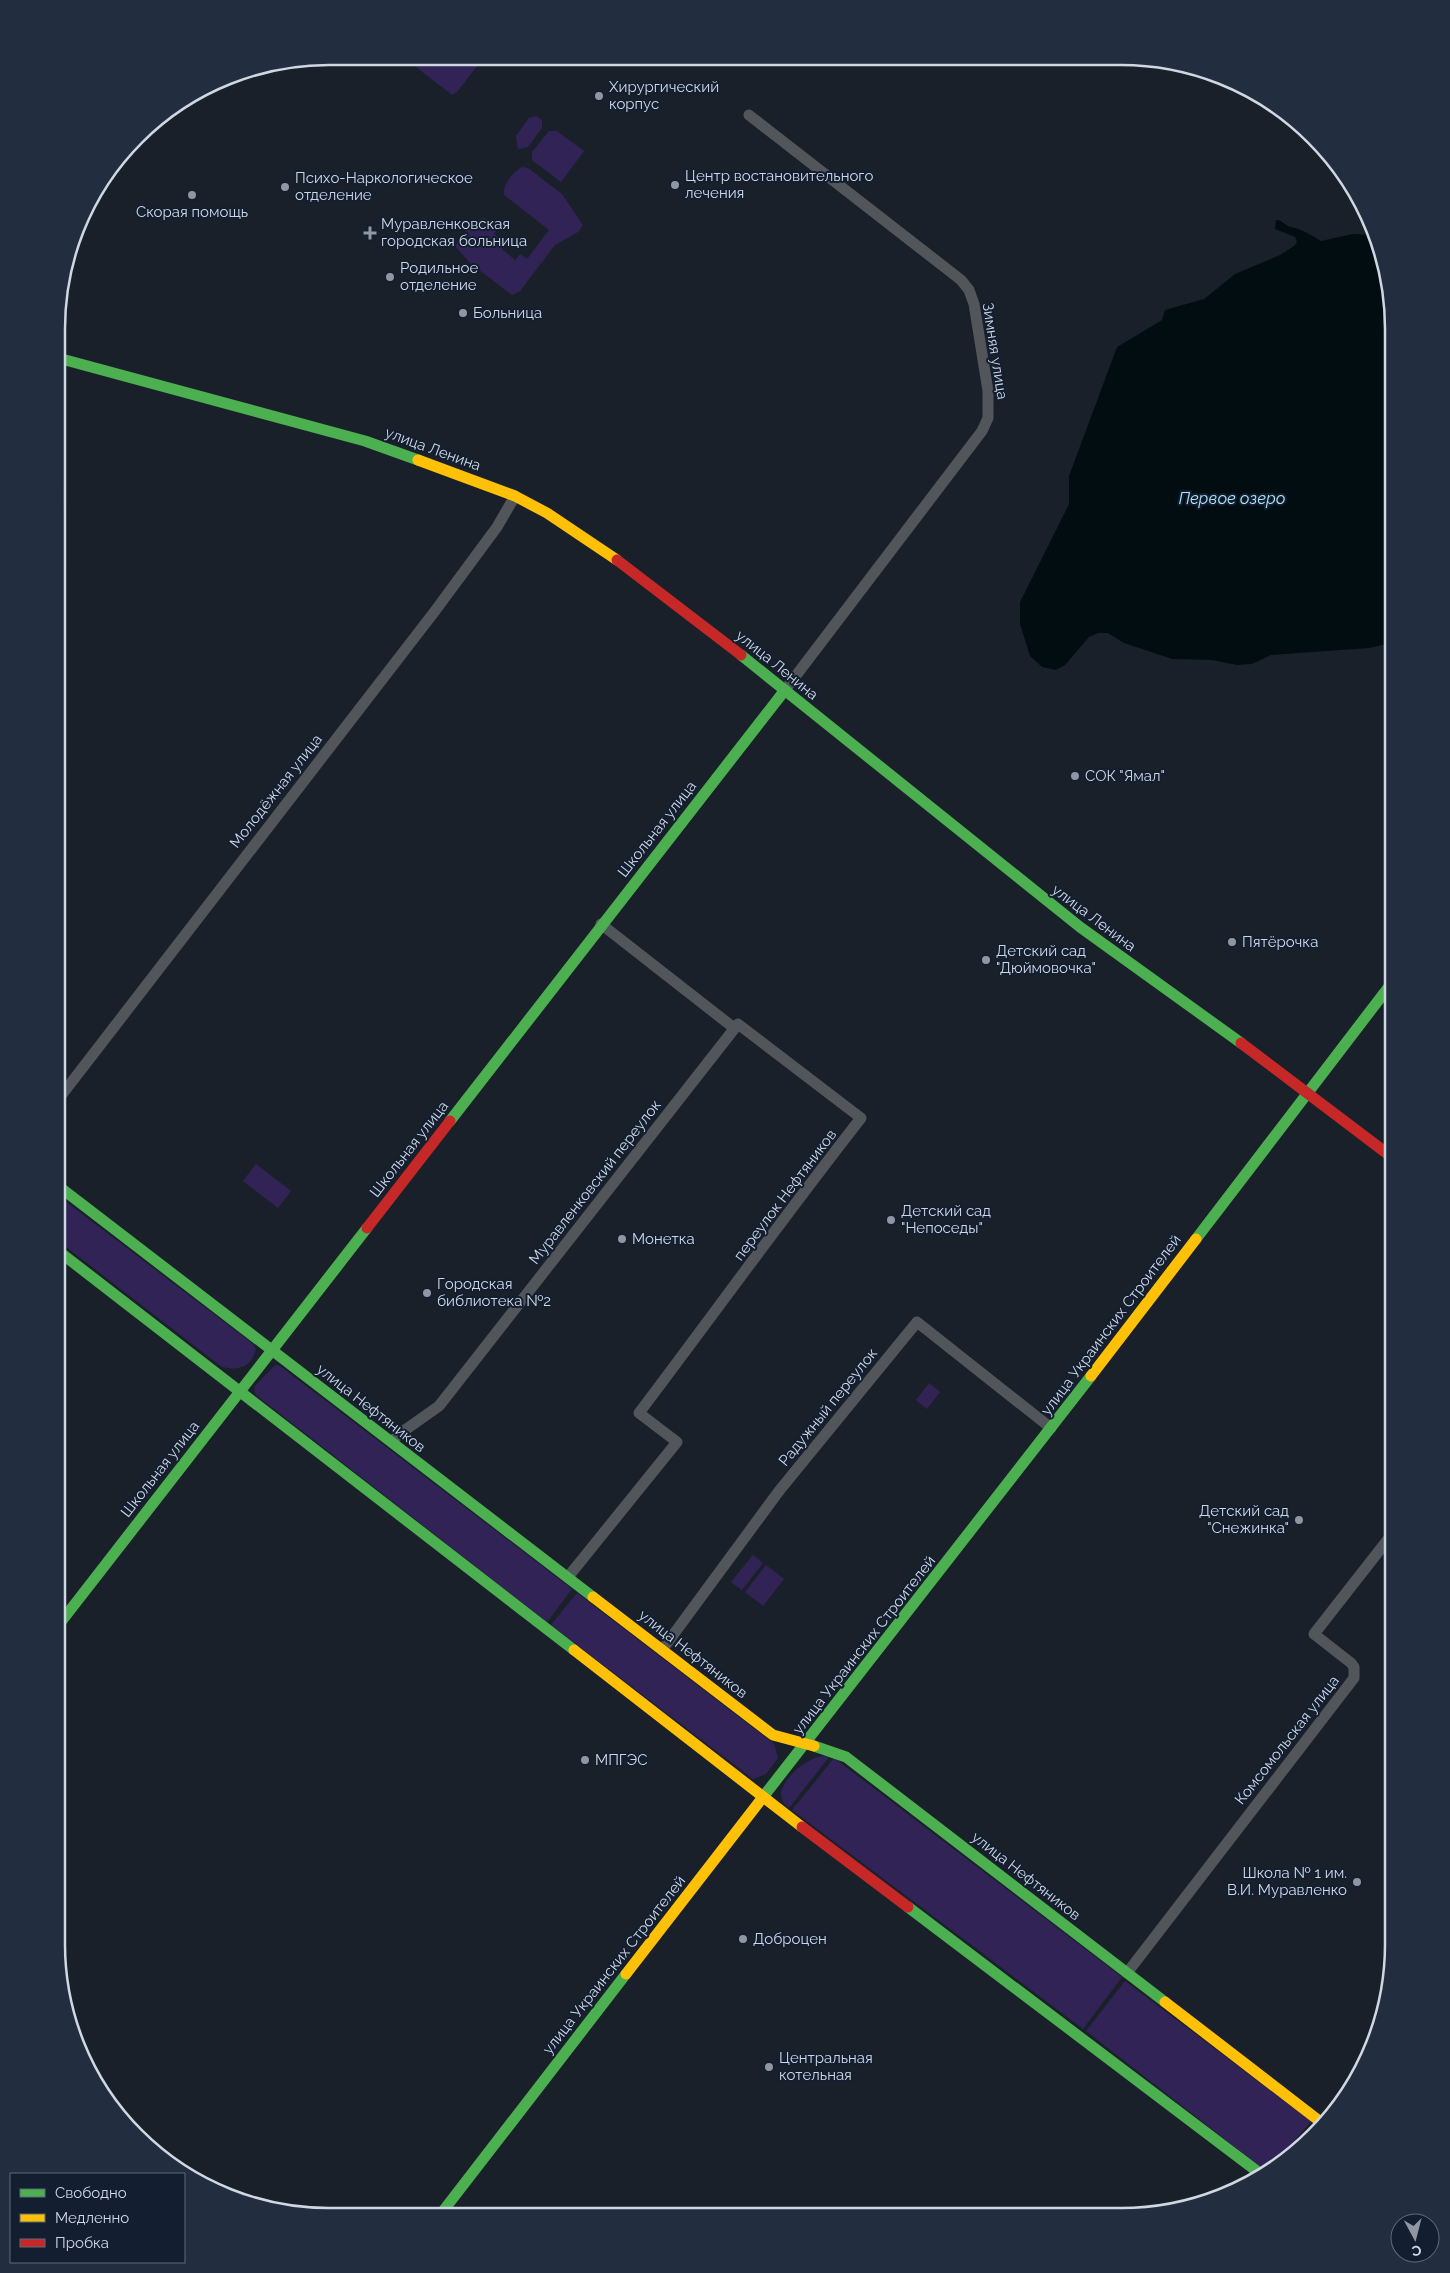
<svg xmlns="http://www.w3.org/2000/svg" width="1450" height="2273" font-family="Raleway,sans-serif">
  <rect width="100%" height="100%" fill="#1a202a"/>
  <g fill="#322357">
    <polygon points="402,56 484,57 457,92 452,95"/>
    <polygon points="536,116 542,120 542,128 528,147 518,149 516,136 529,118"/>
    <polygon points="549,131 557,131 584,151 561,182 532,160 532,152"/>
    <path d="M522,167L528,168L562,194L583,225L578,232L555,245L520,291L512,295L470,263L455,246L474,221L484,218L498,228L494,234L506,243L502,249L515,260L520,254L527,259L549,230L504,195C502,185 513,172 522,167Z"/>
    <polygon points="256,1164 291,1191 278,1208 243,1181"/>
    <path d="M57,1195L253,1344L256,1349C251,1367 239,1371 222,1367L57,1240Z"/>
    <polygon points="275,1365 280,1366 572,1589 547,1622 256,1395 254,1391 255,1386"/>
    <polygon points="929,1383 940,1392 927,1409 916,1400"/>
    <polygon points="753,1555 763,1563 742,1590 731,1582"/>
    <polygon points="766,1565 784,1579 763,1606 745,1592"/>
    <polygon points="577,1593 774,1744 778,1758 766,1774 753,1779 551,1625"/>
    <path d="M822,1756L829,1757L789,1808C765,1792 802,1759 822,1756Z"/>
    <polygon points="834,1758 1122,1977 1083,2029 792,1810"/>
    <polygon points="1125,1981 1311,2121 1271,2169 1267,2172 1086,2031"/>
  </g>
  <path fill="#020d12" d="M1276,220C1283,220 1285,226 1291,227C1303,229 1310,235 1321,241L1353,234L1375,235L1394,329V639L1386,644L1369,648L1271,655L1252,664L1237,665L1212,660L1172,659L1124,643L1108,633H1098L1089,637L1065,665L1056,670L1042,667L1030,656L1020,624V602L1069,504V476L1117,347L1162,320L1165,310L1204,299L1235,274L1280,255L1294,246L1297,242L1295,237L1275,229Z"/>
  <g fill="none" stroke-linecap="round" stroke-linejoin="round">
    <g stroke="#525559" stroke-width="11">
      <polyline points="749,115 961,280 969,290 974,304 988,391 988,418 982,431 785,690"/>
      <polyline points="601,924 734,1028"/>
      <polyline points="57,1101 435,611 497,527 515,496"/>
      <path d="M392,1442L398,1435L439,1406L738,1024L861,1118C785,1215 713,1315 639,1413L677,1442L568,1577"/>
      <polyline points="662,1650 779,1491 917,1322 1051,1428"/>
      <polyline points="1127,1973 1354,1678 1354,1667 1351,1663 1314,1634 1393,1533"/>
    </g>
    <g stroke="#4caf50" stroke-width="11">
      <polyline points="58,358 365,441 418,460"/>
      <polyline points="741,655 1080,927 1241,1043"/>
      <polyline points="450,1121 785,690"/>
      <polyline points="57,1185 593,1597"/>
      <polyline points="1196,1239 1394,980"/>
      <polyline points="57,1250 574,1650"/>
      <polyline points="57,1627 367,1228"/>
      <polyline points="814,1746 846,1757 1165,2002"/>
      <polyline points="763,1797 1091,1376"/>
      <polyline points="908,1907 1262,2175"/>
      <polyline points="440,2215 626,1974"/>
    </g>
    <g stroke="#ffc107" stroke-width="11">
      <polyline points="418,460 515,496 547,513 617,560"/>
      <polyline points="1091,1376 1196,1239"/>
      <polyline points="593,1597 773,1735 814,1746"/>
      <polyline points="574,1650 802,1827"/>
      <polyline points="626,1974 763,1797"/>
      <polyline points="1165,2002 1322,2123"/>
    </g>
    <g stroke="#c62828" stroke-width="11">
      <polyline points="617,560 741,655"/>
      <polyline points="1241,1043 1393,1158"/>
      <polyline points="367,1228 450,1121"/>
      <polyline points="802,1827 908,1907"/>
    </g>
  </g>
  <g fill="#9097a2" stroke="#131f31" stroke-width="2">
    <circle cx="599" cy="96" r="5"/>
    <circle cx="675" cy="185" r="5"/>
    <circle cx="285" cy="187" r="5"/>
    <circle cx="192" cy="195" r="5"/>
    <path d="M367.5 225.5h5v5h5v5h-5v5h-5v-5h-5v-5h5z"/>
    <circle cx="390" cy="277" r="5"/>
    <circle cx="463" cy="313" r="5"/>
    <circle cx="1075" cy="776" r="5"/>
    <circle cx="1232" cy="942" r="5"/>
    <circle cx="986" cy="960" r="5"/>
    <circle cx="891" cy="1220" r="5"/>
    <circle cx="622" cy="1239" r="5"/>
    <circle cx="427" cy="1293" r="5"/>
    <circle cx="1299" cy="1520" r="5"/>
    <circle cx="585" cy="1760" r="5"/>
    <circle cx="1357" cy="1882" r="5"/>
    <circle cx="743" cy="1939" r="5"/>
    <circle cx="769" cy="2067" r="5"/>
  </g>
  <g text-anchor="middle" stroke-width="4" stroke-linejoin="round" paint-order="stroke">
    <g font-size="15" fill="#cfd7e3" stroke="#131f31" text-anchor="start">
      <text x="609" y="92">Хирургический<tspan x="609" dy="17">корпус</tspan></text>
      <text x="685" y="181">Центр востановительного<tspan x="685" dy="17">лечения</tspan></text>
      <text x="295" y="183">Психо-Наркологическое<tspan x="295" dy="17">отделение</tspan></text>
      <text x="192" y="217" text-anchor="middle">Скорая помощь</text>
      <text x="381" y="229">Муравленковская<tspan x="381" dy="17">городская больница</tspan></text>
      <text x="400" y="273">Родильное<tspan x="400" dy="17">отделение</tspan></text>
      <text x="473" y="318">Больница</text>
      <text x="1085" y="781">СОК "Ямал"</text>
      <text x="1242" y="947">Пятёрочка</text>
      <text x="996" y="956">Детский сад<tspan x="996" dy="17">"Дюймовочка"</tspan></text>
      <text x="901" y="1216">Детский сад<tspan x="901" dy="17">"Непоседы"</tspan></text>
      <text x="632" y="1244">Монетка</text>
      <text x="437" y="1289">Городская<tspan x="437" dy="17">библиотека №2</tspan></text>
      <text x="1289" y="1516" text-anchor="end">Детский сад<tspan x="1289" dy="17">"Снежинка"</tspan></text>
      <text x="595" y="1765">МПГЭС</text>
      <text x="1347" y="1878" text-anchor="end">Школа № 1 им.<tspan x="1347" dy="17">В.И. Муравленко</tspan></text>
      <text x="753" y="1944">Доброцен</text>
      <text x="779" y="2063">Центральная<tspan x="779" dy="17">котельная</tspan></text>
    </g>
    <g font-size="15" fill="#cfd7e3" stroke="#131f31">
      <text transform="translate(995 351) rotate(81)" y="5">Зимняя улица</text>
      <text transform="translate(433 449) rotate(20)" y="5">улица Ленина</text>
      <text transform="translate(777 665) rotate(39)" y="5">улица Ленина</text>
      <text transform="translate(276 791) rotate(-52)" y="5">Молодёжная улица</text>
      <text transform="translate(657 829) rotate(-52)" y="5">Школьная улица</text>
      <text transform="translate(1094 918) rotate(37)" y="5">улица Ленина</text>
      <text transform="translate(409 1149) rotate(-52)" y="5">Школьная улица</text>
      <text transform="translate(595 1182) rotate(-52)" y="5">Муравленковский переулок</text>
      <text transform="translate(785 1195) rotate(-53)" y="5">переулок Нефтяников</text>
      <text transform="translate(1111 1325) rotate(-53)" y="5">улица Украинских Строителей</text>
      <text transform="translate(828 1407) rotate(-51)" y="5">Радужный переулок</text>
      <text transform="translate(371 1408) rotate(38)" y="5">улица Нефтяников</text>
      <text transform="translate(160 1469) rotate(-52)" y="5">Школьная улица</text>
      <text transform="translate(864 1645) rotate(-52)" y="5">улица Украинских Строителей</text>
      <text transform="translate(693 1654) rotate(38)" y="5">улица Нефтяников</text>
      <text transform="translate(1287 1740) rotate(-52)" y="5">Комсомольская улица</text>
      <text transform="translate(1026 1876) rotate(38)" y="5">улица Нефтяников</text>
      <text transform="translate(614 1965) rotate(-52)" y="5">улица Украинских Строителей</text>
    </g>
    <g font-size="16" font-style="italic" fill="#aee6fa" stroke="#131f31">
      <text x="1232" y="504">Первое озеро</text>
    </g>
  </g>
  <path d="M0 0H1450V2273H0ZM329 65H1121A264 264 0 0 1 1385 329V1944A264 264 0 0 1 1121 2208H329A264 264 0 0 1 65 1944V329A264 264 0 0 1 329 65Z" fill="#222e3f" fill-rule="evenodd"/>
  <path fill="none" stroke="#cfd7e3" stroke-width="2.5" d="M329 65H1121A264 264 0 0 1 1385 329V1944A264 264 0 0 1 1121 2208H329A264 264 0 0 1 65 1944V329A264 264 0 0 1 329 65Z"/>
  <rect x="10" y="2173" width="175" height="90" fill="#131f31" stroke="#5e6978"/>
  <rect x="20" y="2189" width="25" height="8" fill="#4caf50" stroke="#5e6978"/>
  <text x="55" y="2198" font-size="15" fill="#cfd7e3">Свободно</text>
  <rect x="20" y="2214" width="25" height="8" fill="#ffc107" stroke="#5e6978"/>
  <text x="55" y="2223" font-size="15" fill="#cfd7e3">Медленно</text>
  <rect x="20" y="2239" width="25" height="8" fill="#c62828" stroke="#5e6978"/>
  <text x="55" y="2248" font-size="15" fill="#cfd7e3">Пробка</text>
  <g transform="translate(1415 2238) rotate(173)"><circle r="24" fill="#131f31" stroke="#5e6978"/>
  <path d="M0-4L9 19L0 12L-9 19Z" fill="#9097a2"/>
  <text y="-8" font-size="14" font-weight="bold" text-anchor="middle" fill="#cfd7e3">С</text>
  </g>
</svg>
